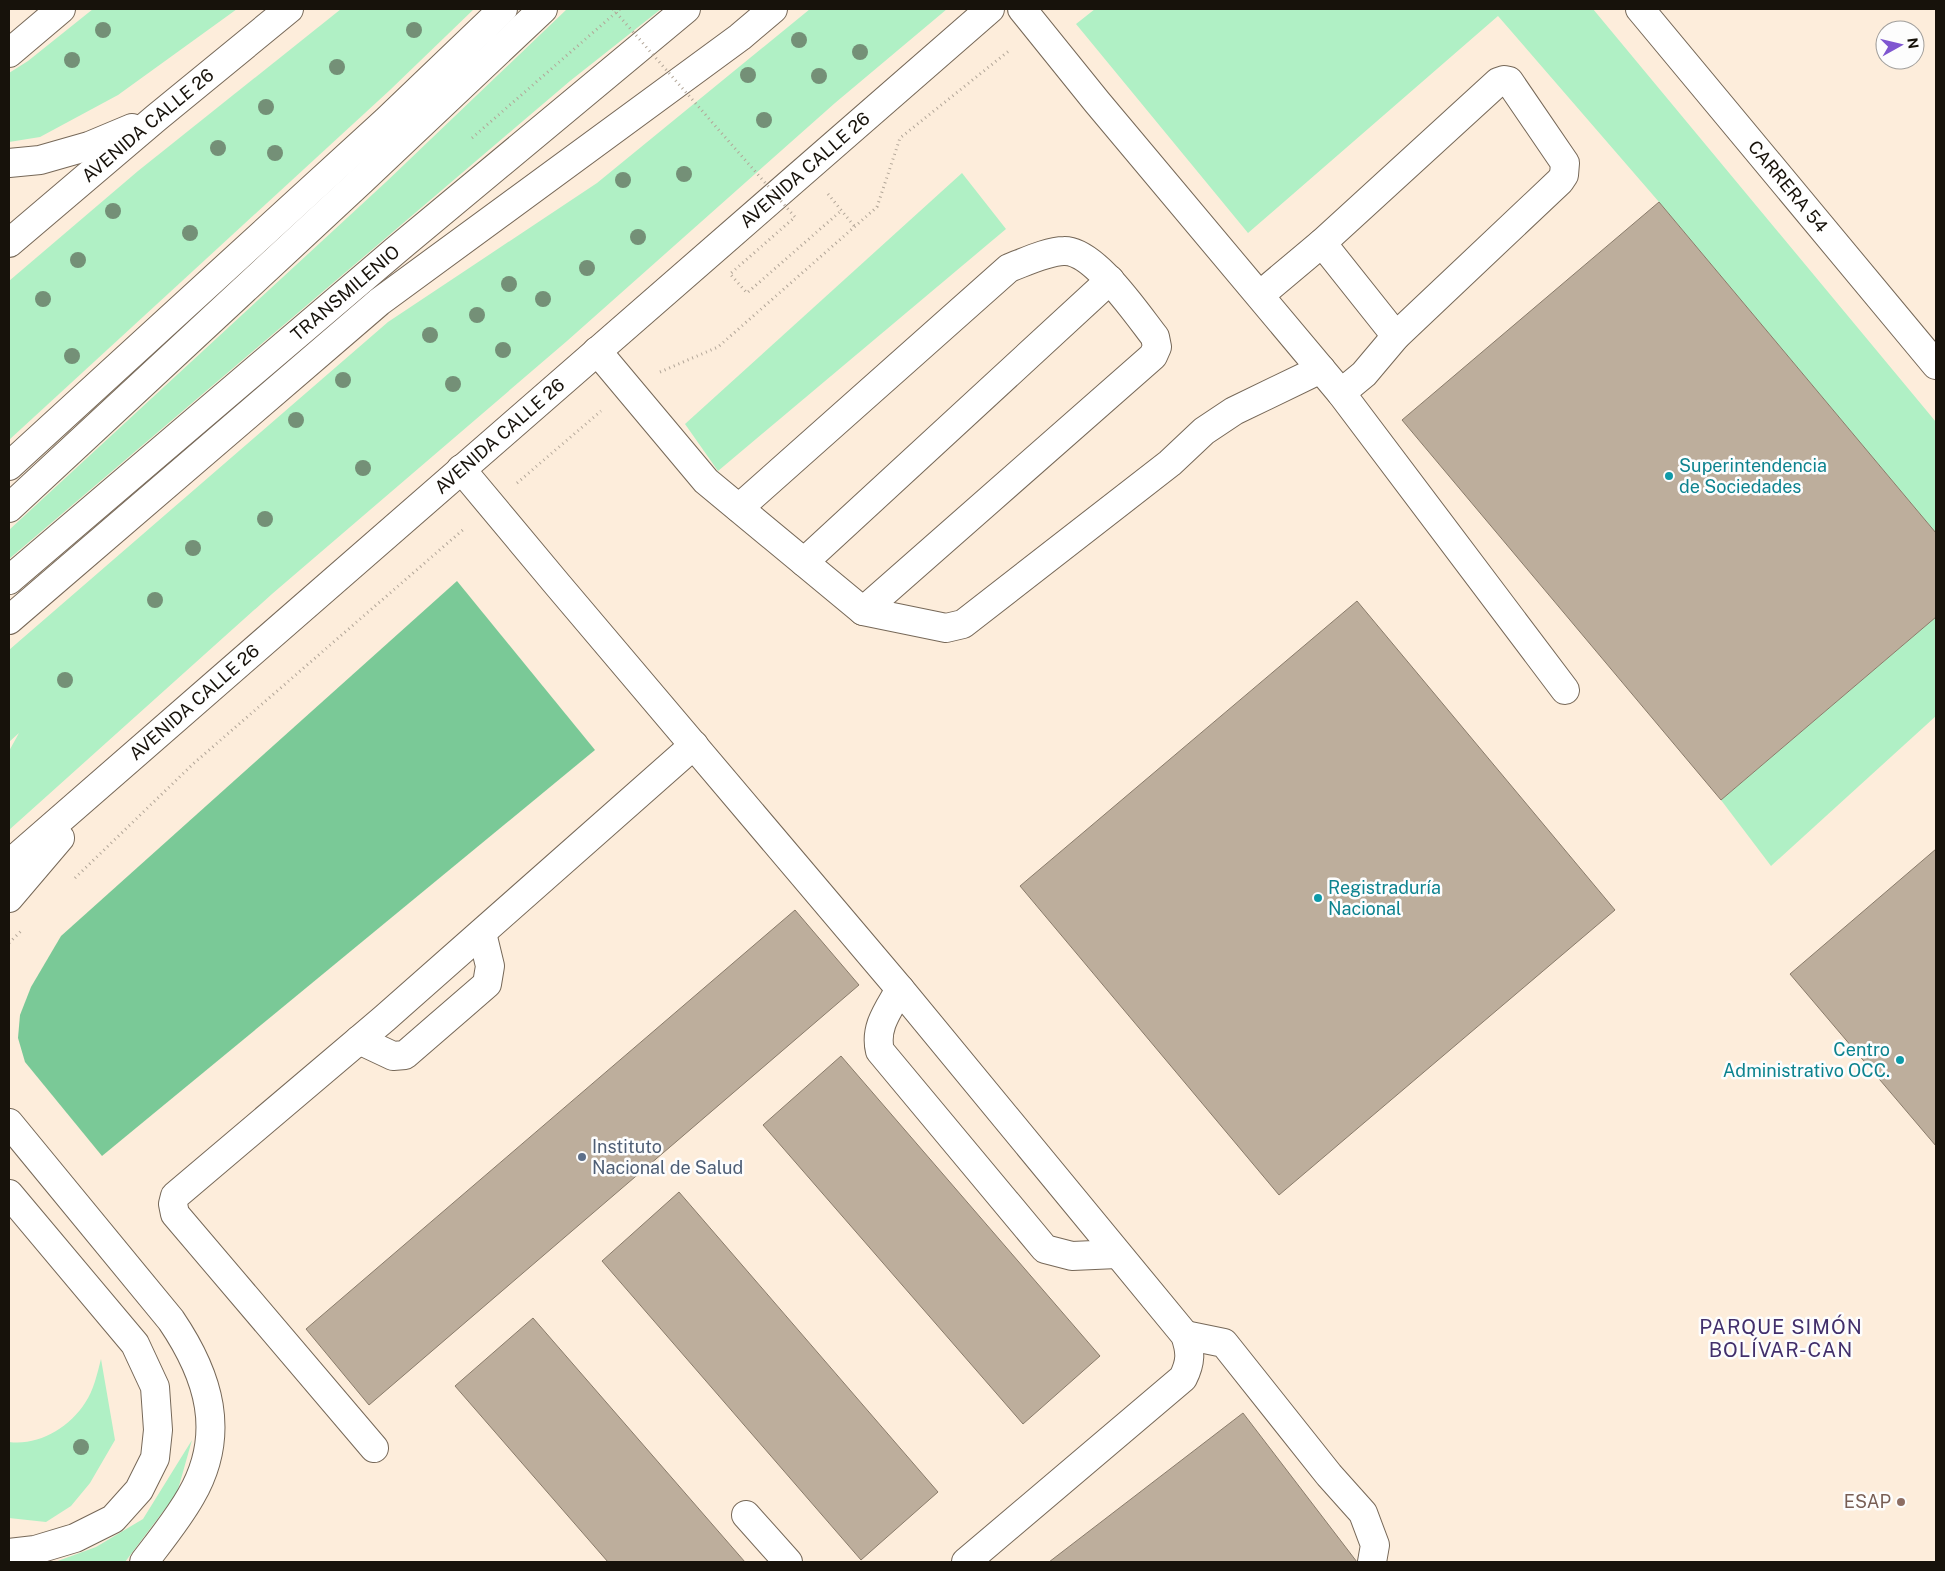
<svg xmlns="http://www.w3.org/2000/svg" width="1945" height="1571" font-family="'Public Sans',sans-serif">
  <rect width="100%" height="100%" fill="#fdeddb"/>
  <g fill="#b0f0c5">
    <polygon points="93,9 237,9 118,95 40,137 9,142 9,73 28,61"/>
    <polygon points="341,9 474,9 390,90 9,440 9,281 138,171"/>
    <polygon points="567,9 661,9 570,81 9,559 9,530 386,182"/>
    <polygon points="810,9 947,9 835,103 567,341 272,594 9,830 9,751 19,733 9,742 9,650 388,322 597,183"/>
    <polygon points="1095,9 1593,9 1936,422 1936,533 1659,202 1498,16 1248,233 1076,24"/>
    <polygon points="962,173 1006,229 718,471 685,424"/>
    <polygon points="1936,617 1936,716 1771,866 1721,800"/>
    <path d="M101,1359L115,1440L90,1483L71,1506L46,1522L9,1518V1442C38,1446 69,1428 85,1403C94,1390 97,1374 101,1359Z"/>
    <polygon points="192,1440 177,1493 125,1562 55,1562 96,1547 143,1519"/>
  </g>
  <polygon fill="#7ac997" points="457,581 595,750 102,1156 25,1062 18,1038 20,1015 31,987 61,936"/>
  <g fill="#bdae9c" stroke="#8a7c6b">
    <polygon points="1659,202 1936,533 1936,617 1721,800 1402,420"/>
    <polygon points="1357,601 1615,910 1279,1195 1020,886"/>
    <polygon points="1936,849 1936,1146 1790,974"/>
    <polygon points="795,910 859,985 369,1405 306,1329"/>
    <polygon points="841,1056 1100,1356 1023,1424 763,1125"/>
    <polygon points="679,1192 938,1492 861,1560 602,1261"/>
    <polygon points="533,1318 745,1562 608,1562 455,1386"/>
    <polygon points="1243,1413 1357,1562 1049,1562"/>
  </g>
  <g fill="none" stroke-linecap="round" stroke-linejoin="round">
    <defs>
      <g id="minor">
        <polyline points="1022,9 1097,102 1341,393 1565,690"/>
        <path id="s1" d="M1640,9L1936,365"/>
        <polyline points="1322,243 1396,336"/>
        <polyline points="1260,295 1322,243 1498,82 1504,80 1509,81 1565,163 1564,175 1560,181 1396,336 1364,374 1341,393"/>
        <polyline points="597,351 706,481 863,611 946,628 963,624 1170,463 1204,431 1234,411 1321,369"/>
        <path d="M461,469L557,584L900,989L1185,1335C1191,1352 1191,1362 1183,1378L966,1562"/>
        <polyline points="9,508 362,180 543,9"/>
        <path d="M739,508L1009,268C1025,262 1048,251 1064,251C1094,250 1137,314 1155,337L1157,347L1153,356L863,611"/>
        <polyline points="804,562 1110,280"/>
        <path id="s2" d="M9,580L395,251L686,9"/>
        <path d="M900,989C889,1009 874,1027 880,1051L1045,1249L1072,1256L1117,1254"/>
        <polyline points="359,1040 393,1056 405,1055 487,984 490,966 482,933"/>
        <polyline points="1185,1335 1224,1343 1329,1475 1363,1513 1375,1545 1372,1562"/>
        <polyline points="374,1448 175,1214 173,1204 175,1196 385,1018 694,745"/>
        <polyline points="746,1515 788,1562"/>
      </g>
      <g id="major">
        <polyline points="9,53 61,9"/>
        <polyline points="9,163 40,160 89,146 132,128"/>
        <path id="s3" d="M9,243L156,118L289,9"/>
        <polyline points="9,466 386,121 503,9"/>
        <polyline points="9,620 379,302 740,37 773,9"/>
        <path id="s4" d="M9,864L990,9"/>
        <polyline points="9,898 60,838"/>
        <path d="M9,1123L171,1320C209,1376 227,1434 191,1496C178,1519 160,1541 144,1562"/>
        <polyline points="9,1194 135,1344 155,1387 158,1430 155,1458 139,1490 113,1519 75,1538 35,1550 9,1553"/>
      </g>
    </defs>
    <use href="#minor" stroke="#766858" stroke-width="30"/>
    <use href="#major" stroke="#766858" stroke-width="30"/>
    <g stroke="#b2a698" stroke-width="3" stroke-dasharray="1 4" stroke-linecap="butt">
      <polyline points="472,138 620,9"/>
      <polyline points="828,194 855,227"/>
      <polyline points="660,372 718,347 877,207 900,138 1010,50"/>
      <polyline points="517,483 601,411"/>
      <polyline points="75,878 193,764 465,528"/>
      <polyline points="9,943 21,931"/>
    </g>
    <use href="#minor" stroke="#fff" stroke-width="28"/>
    <use href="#major" stroke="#fff" stroke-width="28"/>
    <polyline stroke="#b2a698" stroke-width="3" stroke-dasharray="1 4" stroke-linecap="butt" points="613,9 795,217 730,274 747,293 842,210"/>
  </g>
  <g fill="#749077">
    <circle cx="103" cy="30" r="8"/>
    <circle cx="414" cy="30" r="8"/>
    <circle cx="799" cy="40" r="8"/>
    <circle cx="860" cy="52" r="8"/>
    <circle cx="72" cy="60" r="8"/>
    <circle cx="337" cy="67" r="8"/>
    <circle cx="748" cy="75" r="8"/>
    <circle cx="819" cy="76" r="8"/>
    <circle cx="266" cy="107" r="8"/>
    <circle cx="764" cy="120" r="8"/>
    <circle cx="218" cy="148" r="8"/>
    <circle cx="275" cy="153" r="8"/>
    <circle cx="684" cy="174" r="8"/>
    <circle cx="623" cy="180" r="8"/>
    <circle cx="113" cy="211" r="8"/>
    <circle cx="190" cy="233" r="8"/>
    <circle cx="638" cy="237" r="8"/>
    <circle cx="78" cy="260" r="8"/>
    <circle cx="587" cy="268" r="8"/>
    <circle cx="509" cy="284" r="8"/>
    <circle cx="43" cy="299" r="8"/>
    <circle cx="543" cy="299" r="8"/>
    <circle cx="477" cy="315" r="8"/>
    <circle cx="430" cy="335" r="8"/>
    <circle cx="503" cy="350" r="8"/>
    <circle cx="72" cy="356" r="8"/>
    <circle cx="343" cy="380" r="8"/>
    <circle cx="453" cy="384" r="8"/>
    <circle cx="296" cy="420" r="8"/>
    <circle cx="363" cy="468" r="8"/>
    <circle cx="265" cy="519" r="8"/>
    <circle cx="193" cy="548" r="8"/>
    <circle cx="155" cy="600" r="8"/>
    <circle cx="65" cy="680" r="8"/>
    <circle cx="81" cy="1447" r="8"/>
  </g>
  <g fill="#0f9aa8" stroke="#fdfdfd" stroke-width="2">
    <circle cx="1669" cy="476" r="5"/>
    <circle cx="1318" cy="898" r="5"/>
    <circle cx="1900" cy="1060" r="5"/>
  </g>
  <circle fill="#5c6f8a" stroke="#fdfdfd" stroke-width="2" cx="582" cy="1157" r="5"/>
  <circle fill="#8d6e63" stroke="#fdfdfd" stroke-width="2" cx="1901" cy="1502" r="5"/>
  <g text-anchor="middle" stroke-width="5" stroke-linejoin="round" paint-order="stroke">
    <g font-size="18" fill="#17120b" stroke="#fdfdfd">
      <text dy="6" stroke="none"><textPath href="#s3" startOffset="182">AVENIDA CALLE 26</textPath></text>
      <text dy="6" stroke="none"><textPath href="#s4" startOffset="1056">AVENIDA CALLE 26</textPath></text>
      <text dy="6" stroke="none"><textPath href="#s1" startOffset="231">CARRERA 54</textPath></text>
      <text dy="6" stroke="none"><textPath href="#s2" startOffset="442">TRANSMILENIO</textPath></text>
      <text dy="6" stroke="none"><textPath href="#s4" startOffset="651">AVENIDA CALLE 26</textPath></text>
      <text dy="6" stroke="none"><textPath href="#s4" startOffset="246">AVENIDA CALLE 26</textPath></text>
    </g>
    <g font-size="18" fill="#0d838f" stroke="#fdfdfd" text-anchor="start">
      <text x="1679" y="472">Superintendencia<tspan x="1679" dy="21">de Sociedades</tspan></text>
      <text x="1328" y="894">Registraduría<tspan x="1328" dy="21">Nacional</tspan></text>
      <text x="1890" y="1056" text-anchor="end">Centro<tspan x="1890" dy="21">Administrativo OCC.</tspan></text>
    </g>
    <g font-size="18" fill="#4e5e75" stroke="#fdfdfd" text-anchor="start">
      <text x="592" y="1153">Instituto<tspan x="592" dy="21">Nacional de Salud</tspan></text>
    </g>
    <g font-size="18" fill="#785e54" stroke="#fdfdfd" text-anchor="end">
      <text x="1891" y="1508">ESAP</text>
    </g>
    <g font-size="20" letter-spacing="1" fill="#422f6b" stroke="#fdfdfd">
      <text x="1781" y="1334">PARQUE SIMÓN<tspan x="1781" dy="23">BOLÍVAR-CAN</tspan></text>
    </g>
  </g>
  <rect width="1945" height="1571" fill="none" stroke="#17120b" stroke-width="20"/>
  <g transform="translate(1900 45) rotate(82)"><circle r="24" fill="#fdfdfd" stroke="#a19f9c"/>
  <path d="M0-4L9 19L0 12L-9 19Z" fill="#7f56d0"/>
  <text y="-8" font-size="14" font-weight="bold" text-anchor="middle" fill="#17120b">N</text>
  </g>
</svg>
